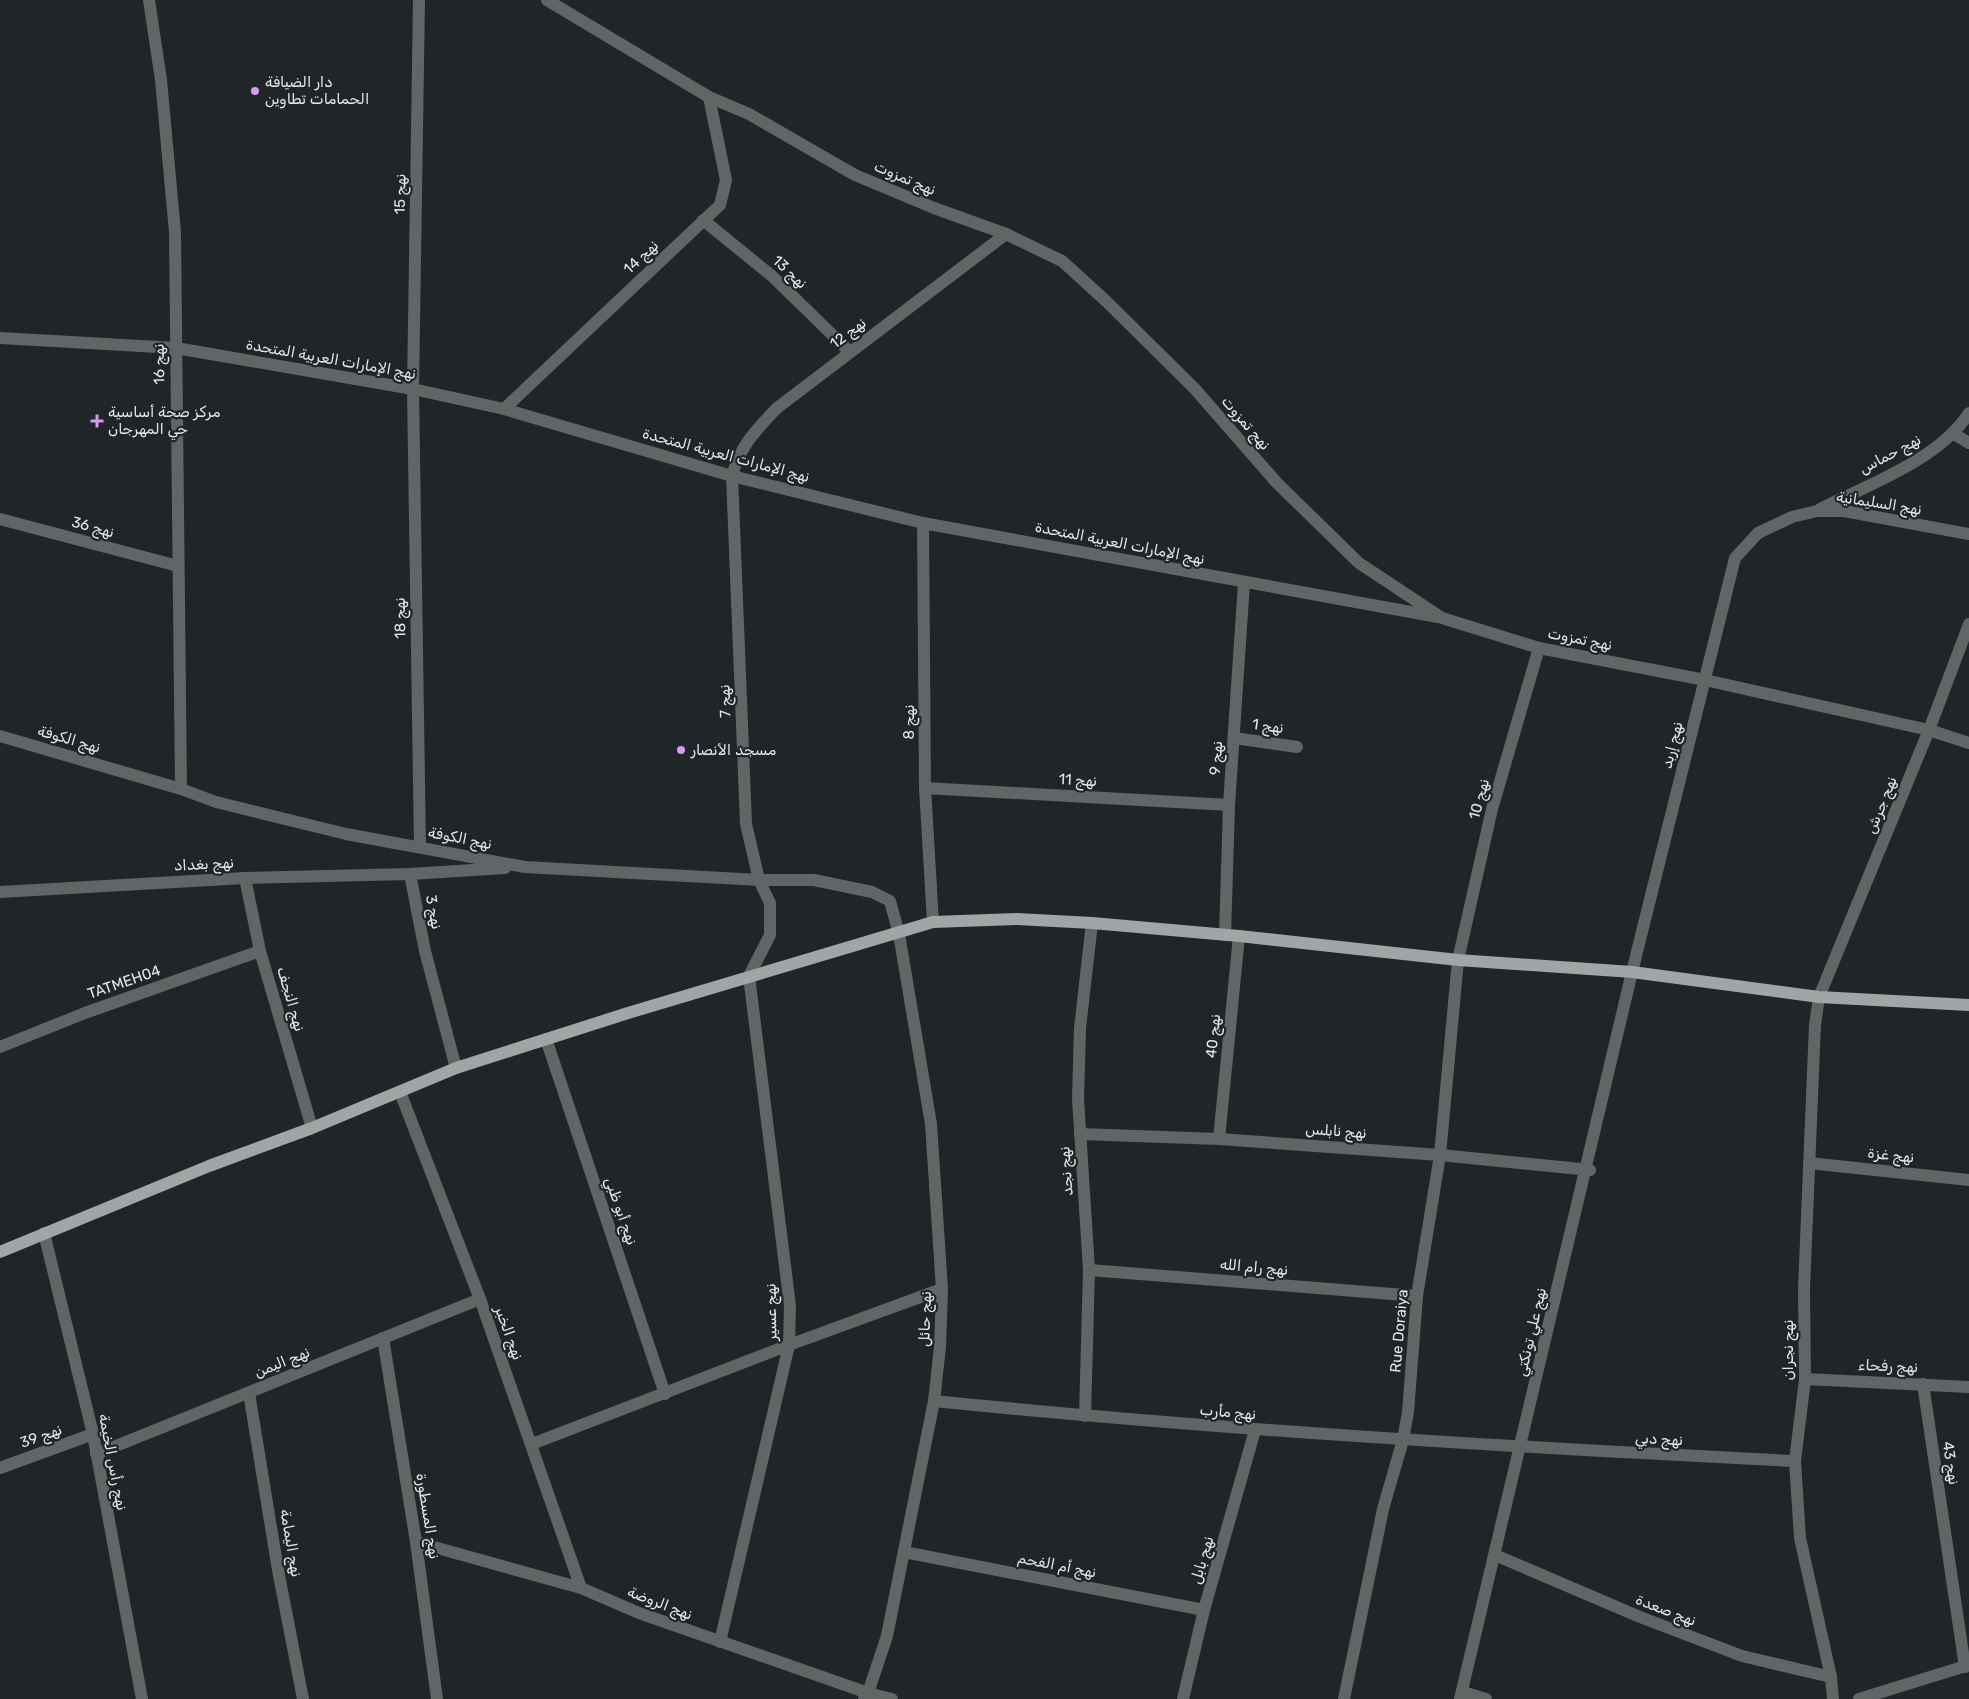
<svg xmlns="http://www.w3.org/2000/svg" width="1969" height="1699" font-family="Rubik,'Noto Sans Arabic',sans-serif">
  <rect width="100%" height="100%" fill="#202628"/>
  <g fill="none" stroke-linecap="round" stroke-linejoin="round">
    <g stroke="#626566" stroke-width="12">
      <polyline points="149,0 161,80 175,232 181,789"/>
      <polyline points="419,0 413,389 420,847"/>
      <polyline points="547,0 709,97 749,114 855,175 934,208 1006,234 1062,261 1106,301 1195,389 1277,483 1359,563 1442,618 1539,648 1705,680 1929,730 1969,743"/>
      <polyline points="703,220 772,276 850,352"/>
      <polyline points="0,338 176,348 413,389 504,409 732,476 923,523 1438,617"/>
      <polyline points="504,409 720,205 726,180 709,97"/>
      <polyline points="1954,434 1969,443"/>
      <path d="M1820,509C1868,485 1940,459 1969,413"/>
      <polyline points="0,519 178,566"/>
      <polyline points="923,523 925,788 933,922"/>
      <polyline points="0,736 181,789 216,802 346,834 525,867 759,880 814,880 872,892 890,901 899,934 931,1124 942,1289 940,1347 934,1401 887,1636 868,1693 864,1699"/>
      <polyline points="1234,738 1297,747"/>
      <polyline points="925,788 1229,805"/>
      <polyline points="245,878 260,951 312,1128"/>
      <polyline points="0,892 245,878 410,874"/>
      <polyline points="1225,935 1229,805 1244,583"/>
      <polyline points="546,1039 665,1394"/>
      <polyline points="0,1047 85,1013 260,951"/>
      <polyline points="456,1068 425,951 410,874 505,868"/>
      <polyline points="400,1092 480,1299 581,1588"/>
      <polyline points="1080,1134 1219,1139 1440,1155 1590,1170"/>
      <polyline points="1219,1139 1239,936"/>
      <polyline points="1809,1163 1969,1180"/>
      <polyline points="44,1233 93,1434 142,1699"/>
      <polyline points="1089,1270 1417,1296"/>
      <polyline points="383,1338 416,1542 437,1699"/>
      <polyline points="1805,1379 1969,1387"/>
      <polyline points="1923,1384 1965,1667"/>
      <polyline points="249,1393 278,1570 303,1699"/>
      <path d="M934,1401C1221,1430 1508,1447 1795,1461"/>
      <polyline points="1085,1416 1089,1270 1078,1099 1080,1028 1092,923"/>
      <polyline points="532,1444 789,1345 942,1289"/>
      <polyline points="96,1454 480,1299"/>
      <polyline points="0,1468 93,1434"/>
      <polyline points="416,1542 581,1588 639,1613 868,1693 892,1699"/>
      <polyline points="904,1552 1204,1610"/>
      <polyline points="1495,1555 1640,1617 1742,1656 1831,1677"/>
      <path d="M720,1642L789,1345L790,1306L749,976L770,935V903L759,880L746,824L732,476C740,446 756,430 777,408L1006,234"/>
      <polyline points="1463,1692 1486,1699"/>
      <polyline points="1183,1699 1204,1610 1255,1430"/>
      <polyline points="1344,1699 1383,1509 1403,1440 1408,1412 1417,1296 1440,1155 1458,960 1492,809 1539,648"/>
      <polyline points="1460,1699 1632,972 1735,558 1758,533 1792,517 1817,511 1844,511 1969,534"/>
      <polyline points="1833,1699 1831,1677 1800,1538 1795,1461 1805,1379 1804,1289 1815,1025 1819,997 1929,730 1969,624"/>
      <polyline points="1859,1699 1969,1665"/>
    </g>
    <polyline stroke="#9fa6a6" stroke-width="12" points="0,1252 209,1166 312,1128 456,1068 628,1013 933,922 1017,919 1092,923 1239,936 1458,960 1632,972 1819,997 1969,1005"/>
  </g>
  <g fill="#db99f5" stroke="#202628" stroke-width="2">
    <circle cx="255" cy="91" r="5"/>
    <path d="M94.5 413.5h5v5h5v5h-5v5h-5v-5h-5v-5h5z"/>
    <circle cx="681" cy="750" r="5"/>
  </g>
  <g text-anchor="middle" stroke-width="4.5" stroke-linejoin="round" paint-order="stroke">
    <g font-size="15" fill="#e2e7e8" stroke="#202628" text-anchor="start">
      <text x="265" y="87">دار الضيافة<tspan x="265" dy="17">الحمامات تطاوين</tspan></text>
      <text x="108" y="417">مركز صحة أساسية<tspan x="108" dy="17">حي المهرجان</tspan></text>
      <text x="691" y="755">مسجد الأنصار</text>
    </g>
    <g font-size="15" fill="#e2e7e8" stroke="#202628">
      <text transform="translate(905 178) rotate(23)" y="5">نهج تمزوت</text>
      <text transform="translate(400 194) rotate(-89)" y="5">نهج 15</text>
      <text transform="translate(641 257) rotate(-43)" y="5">نهج 14</text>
      <text transform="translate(790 272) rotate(43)" y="5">نهج 13</text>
      <text transform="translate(848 333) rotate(-37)" y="5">نهج 12</text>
      <text transform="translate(331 359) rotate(10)" y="5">نهج الإمارات العربية المتحدة</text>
      <text transform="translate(159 364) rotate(-91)" y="5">نهج 16</text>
      <text transform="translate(1246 423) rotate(49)" y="5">نهج تمزوت</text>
      <text transform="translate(1890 454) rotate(-28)" y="5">نهج حماس</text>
      <text transform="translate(726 455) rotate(15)" y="5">نهج الإمارات العربية المتحدة</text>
      <text transform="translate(1879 503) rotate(9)" y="5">نهج السليمانية</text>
      <text transform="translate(93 527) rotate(15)" y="5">نهج 36</text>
      <text transform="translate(1120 543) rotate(11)" y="5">نهج الإمارات العربية المتحدة</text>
      <text transform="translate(400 618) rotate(-91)" y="5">نهج 18</text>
      <text transform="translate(1580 639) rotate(11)" y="5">نهج تمزوت</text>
      <text transform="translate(725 701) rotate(-92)" y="5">نهج 7</text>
      <text transform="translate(909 722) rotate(-90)" y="5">نهج 8</text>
      <text transform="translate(1268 726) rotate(8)" y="5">نهج 1</text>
      <text transform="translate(69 739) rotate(16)" y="5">نهج الكوفة</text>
      <text transform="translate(1672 745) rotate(-76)" y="5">نهج إربد</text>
      <text transform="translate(1216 758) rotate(-86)" y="5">نهج 9</text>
      <text transform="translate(1078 780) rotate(3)" y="5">نهج 11</text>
      <text transform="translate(1479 799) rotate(-75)" y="5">نهج 10</text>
      <text transform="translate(1881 805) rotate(-68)" y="5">نهج جرش</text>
      <text transform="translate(460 838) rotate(11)" y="5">نهج الكوفة</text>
      <text transform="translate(204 864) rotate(-3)" y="5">نهج بغداد</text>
      <text transform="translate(434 912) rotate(79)" y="5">نهج 3</text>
      <text transform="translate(124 982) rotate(-19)" y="5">TATMEH04</text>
      <text transform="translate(291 999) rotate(74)" y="5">نهج النجف</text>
      <text transform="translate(1213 1036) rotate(-84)" y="5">نهج 40</text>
      <text transform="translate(1336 1131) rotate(4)" y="5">نهج نابلس</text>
      <text transform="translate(1891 1155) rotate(6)" y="5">نهج غزة</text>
      <text transform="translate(1066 1171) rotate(-94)" y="5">نهج نجد</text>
      <text transform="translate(621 1211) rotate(71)" y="5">نهج أبو ظبي</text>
      <text transform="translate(1254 1267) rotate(5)" y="5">نهج رام الله</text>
      <text transform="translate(771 1312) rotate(-91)" y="5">نهج عسير</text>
      <text transform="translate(925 1319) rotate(-88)" y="5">نهج حائل</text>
      <text transform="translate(1399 1331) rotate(-85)" y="5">Rue Doraiya</text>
      <text transform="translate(1531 1332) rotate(-77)" y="5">نهج علي تونكتي</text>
      <text transform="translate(509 1333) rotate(70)" y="5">نهج الخبر</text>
      <text transform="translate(1788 1350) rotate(-90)" y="5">نهج نجران</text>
      <text transform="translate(282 1362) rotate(-22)" y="5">نهج اليمن</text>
      <text transform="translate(1888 1366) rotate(2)" y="5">نهج رفحاء</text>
      <text transform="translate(1228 1412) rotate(5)" y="5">نهج مأرب</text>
      <text transform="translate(41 1436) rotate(-20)" y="5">نهج 39</text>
      <text transform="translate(1659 1439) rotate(3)" y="5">نهج دبي</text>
      <text transform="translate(113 1462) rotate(79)" y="5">نهج رأس الخيمة</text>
      <text transform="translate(1951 1463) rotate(81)" y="5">نهج 43</text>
      <text transform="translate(428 1516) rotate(81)" y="5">نهج المسطورة</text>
      <text transform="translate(291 1543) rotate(80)" y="5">نهج اليمامة</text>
      <text transform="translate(1202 1560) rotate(-74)" y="5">نهج بابل</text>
      <text transform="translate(1057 1565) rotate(11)" y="5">نهج أم الفحم</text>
      <text transform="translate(660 1603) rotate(21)" y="5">نهج الروضة</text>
      <text transform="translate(1666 1610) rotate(21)" y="5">نهج صعدة</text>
    </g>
  </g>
</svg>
